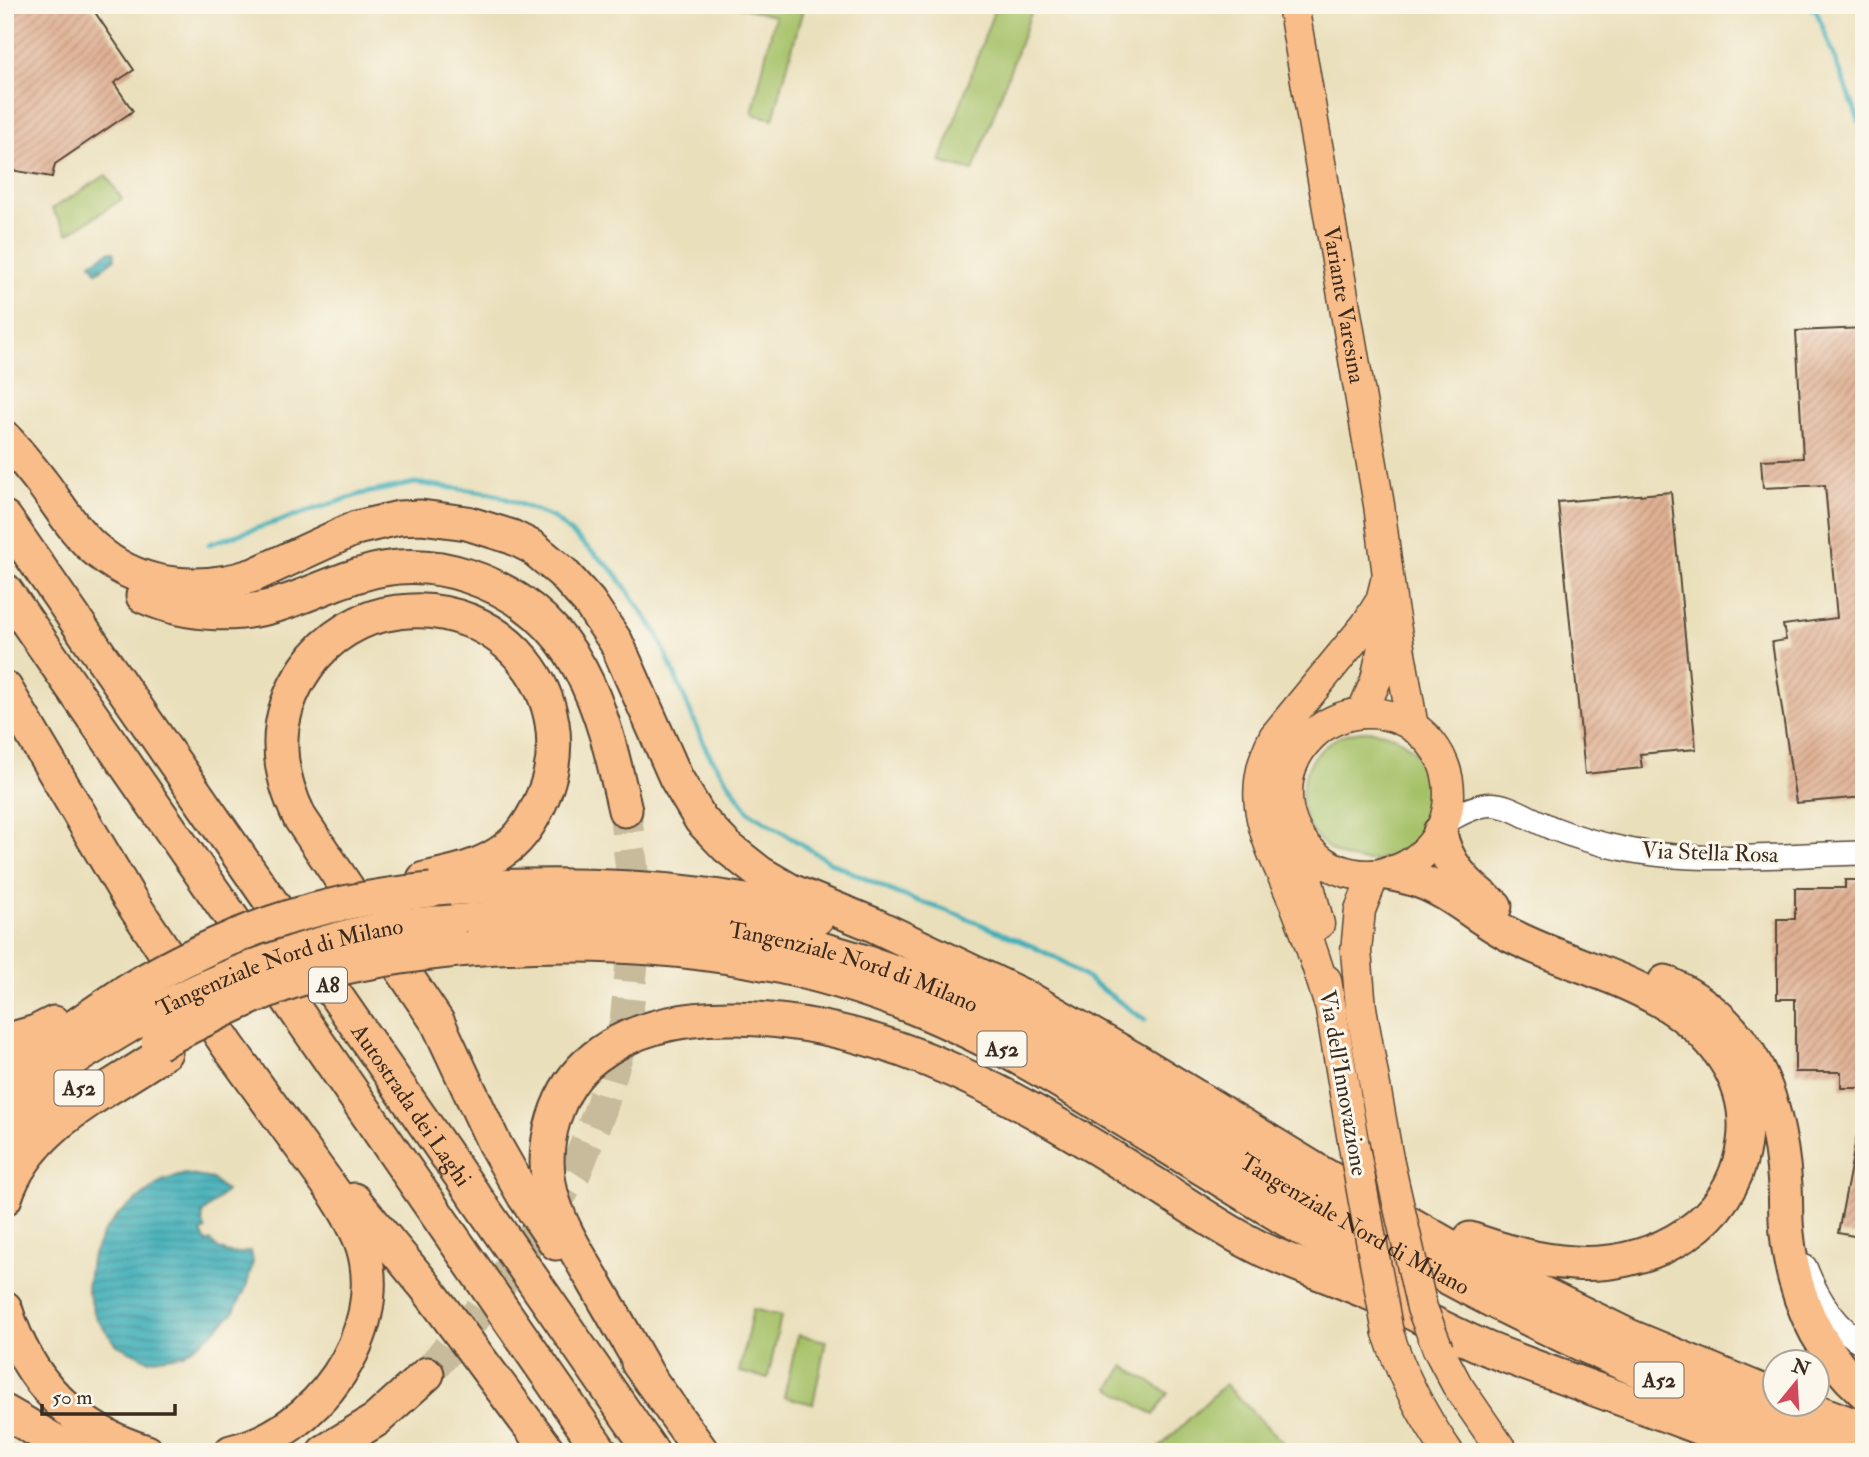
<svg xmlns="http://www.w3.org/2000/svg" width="1869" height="1457" font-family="'IM FELL Double Pica',serif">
  <defs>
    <pattern id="water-rules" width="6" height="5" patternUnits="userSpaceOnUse" patternTransform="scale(1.75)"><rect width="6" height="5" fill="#3daeb8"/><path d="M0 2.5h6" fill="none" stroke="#348e95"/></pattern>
    <pattern id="building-hatch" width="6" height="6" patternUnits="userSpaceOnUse" patternTransform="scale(1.75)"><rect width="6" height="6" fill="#e0b093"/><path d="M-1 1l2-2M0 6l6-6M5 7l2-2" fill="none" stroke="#b78f77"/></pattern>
  </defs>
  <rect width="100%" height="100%" fill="#fbf7ec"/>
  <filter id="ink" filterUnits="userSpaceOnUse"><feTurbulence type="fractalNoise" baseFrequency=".0143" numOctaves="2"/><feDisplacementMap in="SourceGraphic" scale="14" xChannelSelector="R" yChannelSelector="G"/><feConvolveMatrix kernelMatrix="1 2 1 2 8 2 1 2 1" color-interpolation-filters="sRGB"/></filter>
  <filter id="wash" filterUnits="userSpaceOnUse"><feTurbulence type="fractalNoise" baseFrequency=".00686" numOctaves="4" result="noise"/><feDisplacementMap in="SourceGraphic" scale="28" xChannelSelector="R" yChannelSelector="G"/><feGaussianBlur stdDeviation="1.57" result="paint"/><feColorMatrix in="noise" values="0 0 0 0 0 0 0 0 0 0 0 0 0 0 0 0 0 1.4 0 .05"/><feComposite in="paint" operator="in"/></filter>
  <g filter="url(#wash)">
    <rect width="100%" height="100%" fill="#eadfbb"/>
    <g fill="#a5c168" stroke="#707643" stroke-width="2">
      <polygon points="732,5 804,5 773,119 752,114 775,16"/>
      <polygon points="996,5 1034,5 973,171 940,162"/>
      <polygon points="106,175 122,199 68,234 52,209"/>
      <circle cx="1367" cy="796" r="65"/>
      <polygon points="753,1309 781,1316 768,1378 739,1372"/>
      <polygon points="798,1335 826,1341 813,1404 784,1397"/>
      <polygon points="1124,1366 1168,1393 1154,1415 1110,1388"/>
      <polygon points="1225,1384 1292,1452 1158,1452 1157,1450"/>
    </g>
    <g fill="url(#water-rules)" stroke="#3c6c6b" stroke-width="2">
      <polygon points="110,251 114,252 115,259 97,272 91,263"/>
      <path d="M185,1174L212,1179L226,1191L202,1214L203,1223L206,1230L201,1233L207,1243L211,1241C220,1255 237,1255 251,1251L253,1262L246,1288L233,1313L210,1335L184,1354L148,1360L117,1345L96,1318L87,1289L91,1259L103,1233L119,1214L162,1181Z"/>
    </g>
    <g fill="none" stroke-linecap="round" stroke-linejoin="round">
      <g stroke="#3daeb8" stroke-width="5">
        <polyline points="1803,5 1816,10 1864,133"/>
        <polyline points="209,544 361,494 415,483 492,493 554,518 614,571 657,633 707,751 748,811 830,862 896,893 956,914 1032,946 1064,962 1145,1020"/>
      </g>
    </g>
    <g id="blocks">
      <g fill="url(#building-hatch)">
        <polygon points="5,5 90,5 134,70 114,83 133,111 55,164 52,177 5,169"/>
        <polygon points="1864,328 1864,797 1796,803 1772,642 1786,640 1783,625 1837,618 1825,485 1763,488 1761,460 1803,458 1796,331"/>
        <polygon points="1671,492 1696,749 1640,754 1642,768 1585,774 1558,502"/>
        <polygon points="1845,880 1864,880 1864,1088 1841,1088 1841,1072 1795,1072 1795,999 1777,999 1777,919 1795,919 1795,888 1845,888"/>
        <polygon points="1857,1135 1864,1136 1864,1238 1838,1233"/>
      </g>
    </g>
  </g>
  <g filter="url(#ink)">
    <use href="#blocks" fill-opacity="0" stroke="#554536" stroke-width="2"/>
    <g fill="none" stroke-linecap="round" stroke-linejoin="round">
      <polyline stroke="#c7bb9c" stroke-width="33" stroke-dasharray="33 17" stroke-linecap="butt" points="427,1374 490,1299 539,1227 575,1172 601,1108 626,1022 637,915 625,810"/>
      <defs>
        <g id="minor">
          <path d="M1444,823C1497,791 1501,806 1552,828C1575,837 1599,844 1624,849C1698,865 1787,854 1864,853"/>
          <path d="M1805,1267C1817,1298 1835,1327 1864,1344"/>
        </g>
        <g id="major">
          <path id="s1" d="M1293,5L1379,505L1392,607L1413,727"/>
          <polyline points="1362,713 1376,680 1389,618"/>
          <circle cx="1368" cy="794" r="81"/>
          <polyline points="1296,837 1319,924"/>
          <polyline points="1374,875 1360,910 1356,951 1361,1008 1388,1159"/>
          <polyline points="1326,980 1353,1141"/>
          <path d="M1328,1000C1318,968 1308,936 1295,904C1270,844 1241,801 1274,737L1366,625L1381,601L1386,581"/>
          <path d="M1388,1333C1402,1376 1422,1415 1448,1452"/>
          <polyline points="1438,1349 1457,1385 1503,1452"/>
        </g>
        <g id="highway">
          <path d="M5,438C18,453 31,468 43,484C61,508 76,535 101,554C144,589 203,592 254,575L356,528L399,518L421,517L467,523L512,537L532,547L562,572L589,602L616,642L676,778L701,820L727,847L760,873L791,891L872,924L1031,1000L1134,1059L1319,1172L1476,1261L1629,1336L1774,1396"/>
          <path id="s2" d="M5,518L652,1452"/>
          <polyline points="5,590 601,1452"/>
          <path d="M143,596C189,617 242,618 289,601C312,593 335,582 359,575C396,563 432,564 468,576C580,613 602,708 625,810"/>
          <path d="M5,688L129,898L228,1046L336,1195C346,1211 357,1228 363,1247C389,1334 315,1434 231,1452"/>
          <path d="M1440,832C1445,864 1469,888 1495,906"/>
          <path d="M1388,873C1398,875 1409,877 1419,881C1453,893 1481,921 1514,937C1588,974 1677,986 1725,1060C1745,1091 1750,1126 1740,1161C1720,1233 1642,1268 1573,1263C1537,1261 1504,1251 1470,1239"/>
          <path d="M424,879C453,873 483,867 507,848C524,835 535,815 543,796C584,697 501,598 398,612C361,616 327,637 306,668C272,717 275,767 300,818L438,1023L494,1143L524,1196L556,1243"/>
          <path d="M440,889C539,884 641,883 739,900C765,904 791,912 817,918"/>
          <path id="s3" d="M452,922C487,919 523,916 558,915C713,914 868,950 1007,1020C1050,1041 1091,1067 1132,1092C1202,1134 1271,1177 1341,1218C1502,1312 1669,1390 1845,1452"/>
          <path d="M468,949C620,937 773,950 915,1008C999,1042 1076,1090 1152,1137C1234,1188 1315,1238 1398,1285"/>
          <path d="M1665,982C1752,1023 1778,1093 1785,1185C1786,1201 1785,1217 1787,1233C1793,1295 1817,1350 1864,1392"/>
          <polyline points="5,1041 36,1032 54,1023"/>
          <polyline points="5,1074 125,992"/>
          <polyline points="5,1104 37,1081 135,1022"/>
          <polyline points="5,1140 54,1104"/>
          <path d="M5,1198C29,1124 106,1093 165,1052"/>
          <polyline points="354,1200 425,1286 549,1452"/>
          <path d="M5,1308C27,1380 74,1430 147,1452"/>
          <polyline points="638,1363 702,1452"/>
          <path d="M651,1381C631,1346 612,1312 592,1278C576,1251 559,1224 551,1193C539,1145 556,1087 595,1057C636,1025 686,1017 736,1018C892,1021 1022,1101 1150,1181C1187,1204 1224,1231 1264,1250C1298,1266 1333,1277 1367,1292C1408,1309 1447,1332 1488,1349C1559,1377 1632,1402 1703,1429"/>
          <polyline points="1797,1404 1864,1429"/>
          <polyline points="5,1412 74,1452"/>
          <polyline points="1683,1421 1762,1452"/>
          <polyline points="324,1452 376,1420 427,1374"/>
        </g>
      </defs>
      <use href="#minor" stroke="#554536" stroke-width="26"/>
      <use href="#major" stroke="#554536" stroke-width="33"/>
      <use href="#highway" stroke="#554536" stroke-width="37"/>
      <use href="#minor" stroke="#fff" stroke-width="23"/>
      <use href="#major" stroke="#f8bd89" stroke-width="30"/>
      <use href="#highway" stroke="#f8bd89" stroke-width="33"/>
      <defs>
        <g id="major-bridge">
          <polyline points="1353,1141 1388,1333"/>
          <polyline points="1388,1159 1422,1308 1438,1349"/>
        </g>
        <g id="highway-bridge">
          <path d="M125,992C226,932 314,901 431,890"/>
          <path id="s4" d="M135,1022C215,979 297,945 387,928C408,924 430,924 452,922"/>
          <path d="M158,1043C207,1018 256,992 310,976C361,961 414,954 468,949"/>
        </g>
      </defs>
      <use href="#major-bridge" stroke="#554536" stroke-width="33" stroke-linecap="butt"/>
      <use href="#highway-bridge" stroke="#554536" stroke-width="37" stroke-linecap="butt"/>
      <use href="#major-bridge" stroke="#f8bd89" stroke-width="30"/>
      <use href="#highway-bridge" stroke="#f8bd89" stroke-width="33"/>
    </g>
  </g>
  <g text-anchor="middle" stroke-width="6" stroke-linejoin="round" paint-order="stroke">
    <g fill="#fbf7ec" stroke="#75685c" stroke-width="2">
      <rect x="309" y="967.5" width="38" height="35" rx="5"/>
      <rect x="977.5" y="1031.5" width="49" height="35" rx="5"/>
      <rect x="54.5" y="1070.5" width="49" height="35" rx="5"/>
      <rect x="1634.5" y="1362.5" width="49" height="35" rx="5"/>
    </g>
    <g font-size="21" font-weight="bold" fill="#3b2a1e">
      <text x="328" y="992">A8</text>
      <text x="1002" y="1056">A52</text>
      <text x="79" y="1095">A52</text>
      <text x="1659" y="1387">A52</text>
    </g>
    <g font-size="23" fill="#3b2a1e" stroke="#fbf7ec">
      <text dy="8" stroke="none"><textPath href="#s1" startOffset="304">Variante Varesina</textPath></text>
      <text transform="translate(1710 852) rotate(2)" y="8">Via Stella Rosa</text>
      <text dy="8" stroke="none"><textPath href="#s3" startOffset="408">Tangenziale Nord di Milano</textPath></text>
      <text dy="8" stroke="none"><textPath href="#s4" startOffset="156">Tangenziale Nord di Milano</textPath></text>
      <text transform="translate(1344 1083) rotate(80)" y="8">Via dell'Innovazione</text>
      <text dy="8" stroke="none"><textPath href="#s2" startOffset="714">Autostrada dei Laghi</textPath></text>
      <text dy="8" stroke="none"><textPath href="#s3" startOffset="975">Tangenziale Nord di Milano</textPath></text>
    </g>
  </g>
  <rect width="1869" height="1457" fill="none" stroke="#fbf7ec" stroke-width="28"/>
  <g transform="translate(1796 1383) rotate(18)"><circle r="33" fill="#fbf7ec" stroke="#aea59a" stroke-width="2"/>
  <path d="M0-5L12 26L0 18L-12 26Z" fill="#d1495b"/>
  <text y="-10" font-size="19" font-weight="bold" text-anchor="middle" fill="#3b2a1e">N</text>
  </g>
  <path d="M42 1404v10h133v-10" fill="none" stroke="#3b2a1e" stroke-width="3.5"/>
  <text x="52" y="1404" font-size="21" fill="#3b2a1e" stroke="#fbf7ec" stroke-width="5" paint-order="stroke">50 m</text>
</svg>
